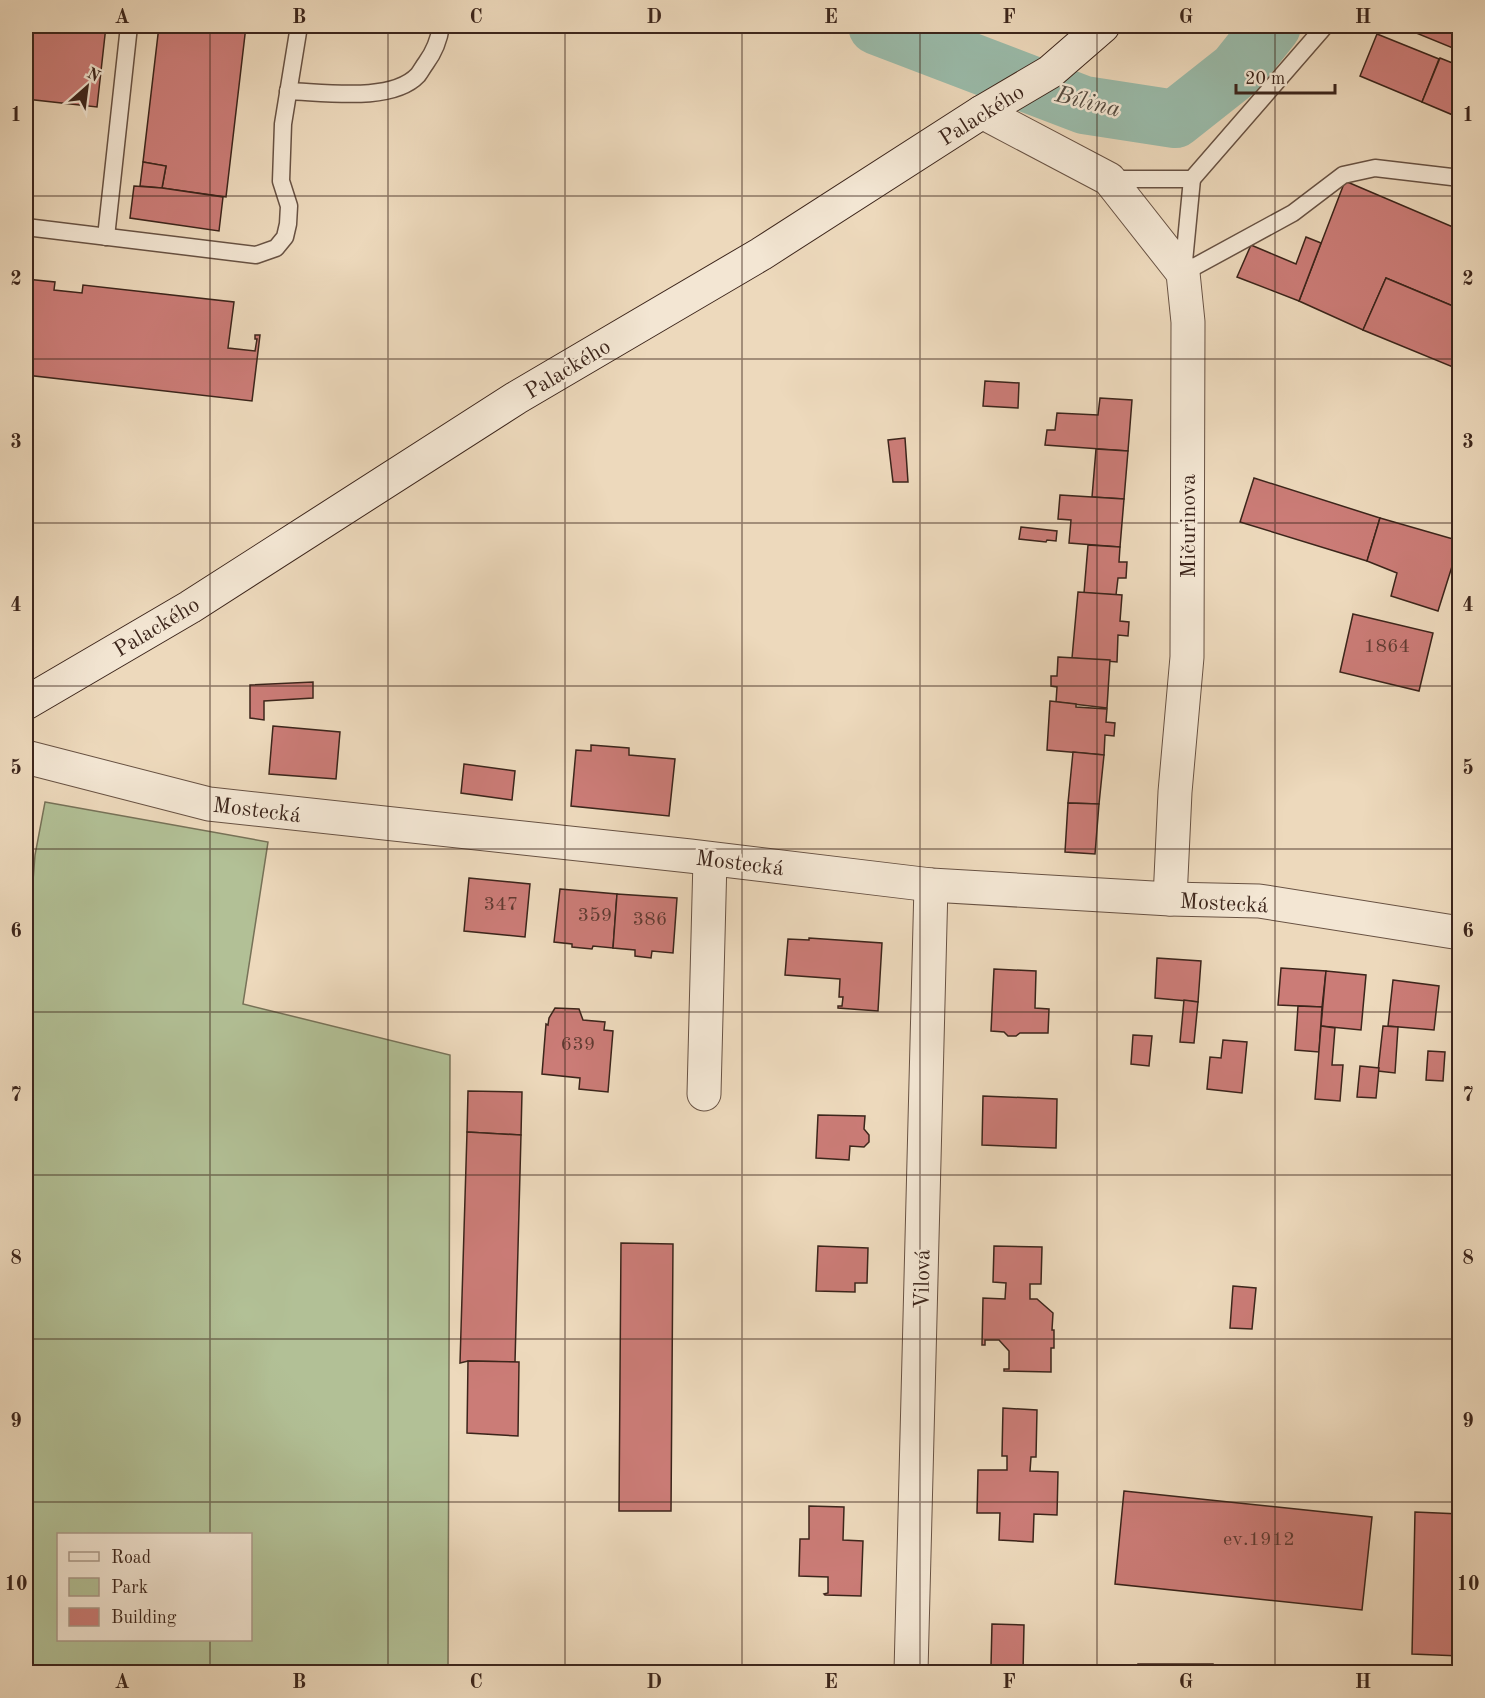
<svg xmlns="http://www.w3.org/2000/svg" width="1485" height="1698" font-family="'Old Standard TT',serif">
  <rect width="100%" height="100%" fill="#edd9bc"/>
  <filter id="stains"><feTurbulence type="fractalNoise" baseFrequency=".00333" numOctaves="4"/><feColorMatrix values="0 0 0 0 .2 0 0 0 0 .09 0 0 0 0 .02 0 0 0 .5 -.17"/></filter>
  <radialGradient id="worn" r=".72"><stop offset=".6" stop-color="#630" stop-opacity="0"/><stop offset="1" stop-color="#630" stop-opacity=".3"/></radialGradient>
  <path fill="#b2c096" stroke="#777258" stroke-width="1.5" fill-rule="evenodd" d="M45,802L268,842L243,1004L450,1055L448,1672H28L26,1592V971L35,855ZM58,1534H250V1640H58Z"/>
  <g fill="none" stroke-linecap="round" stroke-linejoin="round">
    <polyline stroke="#9abbaa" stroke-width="58" points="877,26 1084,105 1175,119 1237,70 1272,26"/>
  </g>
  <g fill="#cb7c77" stroke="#3c251b" stroke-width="1.5">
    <polygon points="26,26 106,26 97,107 26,99"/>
    <polygon points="159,26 246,26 226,197 162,188 166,166 143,162"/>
    <polygon points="1406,26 1460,26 1460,51 1404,28"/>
    <polygon points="1377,34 1439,59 1422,102 1360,76"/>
    <polygon points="1440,58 1460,66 1460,118 1422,102"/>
    <polygon points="143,162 166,166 162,188 140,186"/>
    <polygon points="1345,181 1460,230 1460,309 1386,278 1363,330 1299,301"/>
    <polygon points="134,186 162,188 223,197 219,231 130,218"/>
    <polygon points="1306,237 1321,243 1299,301 1237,277 1251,245 1296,264"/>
    <polygon points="1386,278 1460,309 1460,370 1363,330"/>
    <polygon points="26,279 55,282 54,290 82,293 83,285 234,302 228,348 255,351 257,339 255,339 255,335 260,335 252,401 26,375"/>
    <polygon points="985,381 1019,383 1018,408 983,406"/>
    <polygon points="1100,398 1132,400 1128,451 1045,445 1047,430 1055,430 1057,413 1098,415"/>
    <polygon points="905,438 908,482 893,482 888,440"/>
    <polygon points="1096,449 1128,451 1124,499 1092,497"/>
    <polygon points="1254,478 1380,518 1367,561 1240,522"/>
    <polygon points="1060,495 1124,499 1120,547 1069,543 1071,520 1058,519"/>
    <polygon points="1380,518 1460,541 1438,611 1391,596 1397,573 1367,561"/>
    <polygon points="1021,527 1057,531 1056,541 1047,540 1046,542 1019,539"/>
    <polygon points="1088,545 1120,547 1119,562 1127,562 1126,578 1118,578 1116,595 1084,593"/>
    <polygon points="1078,592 1122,595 1120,621 1129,622 1128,636 1118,635 1117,662 1072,658"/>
    <polygon points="1353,614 1433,633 1419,691 1340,672"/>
    <polygon points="1058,657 1110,660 1107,708 1056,702 1057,687 1051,686 1051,676 1057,676"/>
    <polygon points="313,682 313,698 264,701 264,720 250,718 250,685"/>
    <polygon points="1050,701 1076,704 1076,707 1107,709 1106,722 1115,723 1114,736 1105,735 1104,755 1047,750"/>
    <polygon points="273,726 340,732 336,779 269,774"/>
    <polygon points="591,745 629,748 629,755 675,759 669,816 571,806 576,750 591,751"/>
    <polygon points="1073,752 1104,755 1099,804 1068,803"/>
    <polygon points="464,764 515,771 512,800 461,793"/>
    <polygon points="1068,803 1099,804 1095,854 1065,852"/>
    <polygon points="469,878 530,884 525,937 464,931"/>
    <polygon points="560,889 617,894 613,948 593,946 592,949 572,947 572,944 554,942"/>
    <polygon points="617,894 677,898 673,953 652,951 651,958 635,956 635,950 613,948"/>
    <polygon points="809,938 882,943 878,1011 838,1008 838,1006 842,1006 843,997 839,997 840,979 785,975 788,939 809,940"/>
    <polygon points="1157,958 1201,961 1198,1002 1155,998"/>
    <polygon points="1281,968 1326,971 1322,1007 1278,1005"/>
    <polygon points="994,969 1036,971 1035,1008 1049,1009 1048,1033 1020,1033 1016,1036 1008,1036 1004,1032 991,1031"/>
    <polygon points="1326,971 1366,975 1361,1030 1321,1026"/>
    <polygon points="1393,980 1439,986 1434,1030 1388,1026"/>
    <polygon points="1184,1000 1198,1002 1194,1043 1180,1042"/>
    <polygon points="1298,1006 1322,1007 1319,1052 1295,1050"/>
    <polygon points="555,1008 579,1009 583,1020 605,1022 604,1030 613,1031 608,1092 579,1089 580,1078 542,1074 546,1024 548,1025 549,1018"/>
    <polygon points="1321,1026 1335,1028 1332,1065 1343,1065 1340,1101 1315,1099"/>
    <polygon points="1383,1026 1398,1027 1395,1073 1378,1071"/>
    <polygon points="1133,1035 1152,1036 1149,1066 1131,1064"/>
    <polygon points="1223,1040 1247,1042 1242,1093 1207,1089 1210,1057 1221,1058"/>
    <polygon points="1428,1051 1445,1052 1443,1081 1426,1080"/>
    <polygon points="1360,1066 1379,1068 1376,1098 1357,1097"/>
    <polygon points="468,1091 522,1092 521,1135 467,1132"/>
    <polygon points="983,1096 1057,1099 1056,1148 982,1145"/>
    <polygon points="818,1115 865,1116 864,1129 869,1135 869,1142 864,1147 850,1146 849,1160 816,1158"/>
    <polygon points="467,1132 521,1135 515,1362 468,1361 460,1363"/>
    <polygon points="621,1243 673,1244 671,1511 619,1511"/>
    <polygon points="818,1246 868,1248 867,1283 855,1283 855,1292 816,1291"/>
    <polygon points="994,1246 1042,1247 1041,1284 1030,1284 1030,1299 1037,1299 1053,1313 1052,1330 1054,1330 1054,1348 1051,1348 1051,1372 1004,1371 1004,1369 1009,1369 1009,1351 999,1340 985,1340 985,1345 982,1345 983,1298 1005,1299 1006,1283 993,1282"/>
    <polygon points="1233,1286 1256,1288 1252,1329 1230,1328"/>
    <polygon points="468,1361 519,1362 518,1436 467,1433"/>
    <polygon points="1003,1408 1037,1410 1036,1457 1031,1457 1030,1471 1058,1472 1057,1515 1034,1514 1033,1542 999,1540 1000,1513 977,1513 978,1470 1007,1470 1007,1456 1002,1456"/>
    <polygon points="1124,1491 1372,1517 1362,1610 1115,1584"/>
    <polygon points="809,1506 844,1507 843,1540 863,1541 861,1596 825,1595 824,1594 828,1593 828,1577 799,1576 800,1539 809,1539"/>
    <polygon points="1415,1512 1460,1514 1457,1618 1460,1618 1460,1656 1412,1654"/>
    <polygon points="992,1624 1024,1625 1023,1672 996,1672 996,1666 991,1666"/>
    <rect x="1138" y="1664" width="75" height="8"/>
  </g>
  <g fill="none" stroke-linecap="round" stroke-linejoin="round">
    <defs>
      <g id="lane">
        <path d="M288,91C323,92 392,103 418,75C421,71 423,67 426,63C434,52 439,40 441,26"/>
        <polyline points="1110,179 1192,179 1325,26"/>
        <polyline points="26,227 256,255 276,248 285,237 288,224 289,206 281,181 283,124 299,26"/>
        <polyline points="106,237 129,26"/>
        <polyline points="1183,272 1192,179"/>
        <polyline points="1183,273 1293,213 1343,175 1375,168 1460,178"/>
      </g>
      <g id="street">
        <polyline points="982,112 1109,179 1183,273 1188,322 1187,657 1175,792 1170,899"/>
        <polyline points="26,757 209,804 690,856 931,885 1170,899 1259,901 1460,933"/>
        <polyline points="704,1094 710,859"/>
        <polyline points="911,1672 931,885"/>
      </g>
      <polyline id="secondary" points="26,703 190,607 516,398 761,254 982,112 1050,72 1103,26"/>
    </defs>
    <use href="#lane" stroke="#685243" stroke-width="19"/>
    <use href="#street" stroke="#685243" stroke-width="35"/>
    <use href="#secondary" stroke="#3c251b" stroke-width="35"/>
    <use href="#lane" stroke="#f3e6d3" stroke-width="16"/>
    <use href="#street" stroke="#f3e6d3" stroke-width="33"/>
    <use href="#secondary" stroke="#f3e6d3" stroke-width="33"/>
  </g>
  <path fill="none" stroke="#3c251b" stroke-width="1.5" stroke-opacity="0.55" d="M210,26V1534M388,26V1672M565,26V1672M742,26V1672M920,26V1672M1097,26V1672M1275,26V1672M26,196H1460M26,359H1460M26,523H1460M26,686H1460M26,849H1460M26,1012H1460M26,1175H1460M26,1339H1460M26,1502H1460M210,1640V1672"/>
  <g text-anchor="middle" stroke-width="5" stroke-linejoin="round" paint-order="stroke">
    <g font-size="20" fill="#603b32">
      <text x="1387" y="652">1864</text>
      <text x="501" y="910">347</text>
      <text x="595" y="921">359</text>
      <text x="650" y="925">386</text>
      <text x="578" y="1050">639</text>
      <text x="1259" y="1545">ev.1912</text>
    </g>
    <g font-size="22" fill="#3c251b" stroke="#f3e6d3">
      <text transform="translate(981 114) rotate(-32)" y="8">Palackého</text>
      <text transform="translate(567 368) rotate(-31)" y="8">Palackého</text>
      <text transform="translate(1187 526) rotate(-90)" y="8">Mičurinova</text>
      <text transform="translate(156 626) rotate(-31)" y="8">Palackého</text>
      <text transform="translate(257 809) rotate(7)" y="8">Mostecká</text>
      <text transform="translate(740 862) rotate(7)" y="8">Mostecká</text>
      <text transform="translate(1224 902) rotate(3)" y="8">Mostecká</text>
      <text transform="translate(921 1279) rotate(-89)" y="8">Vilová</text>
    </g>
    <g font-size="24" font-style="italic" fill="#544a3f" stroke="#f3e6d3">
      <text transform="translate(1088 101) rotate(14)" y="8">Bílina</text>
    </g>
  </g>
  <rect width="1485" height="1698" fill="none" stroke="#edd9bc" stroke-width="66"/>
  <rect x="57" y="1533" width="195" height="108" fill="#f3e6d3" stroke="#aa9989" stroke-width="1.5"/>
  <rect x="69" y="1552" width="30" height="9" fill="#f3e6d3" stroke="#aa9989" stroke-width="1.5"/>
  <text x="111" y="1563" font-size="18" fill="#3c251b">Road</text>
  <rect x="69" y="1578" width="30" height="18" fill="#b2c096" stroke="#aa9989" stroke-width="1.5"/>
  <text x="111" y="1593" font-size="18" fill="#3c251b">Park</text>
  <rect x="69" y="1608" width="30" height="18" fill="#cb7c77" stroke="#aa9989" stroke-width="1.5"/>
  <text x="111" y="1623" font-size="18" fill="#3c251b">Building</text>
  <g transform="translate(87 87) rotate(28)" stroke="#f3e6d3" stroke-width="4.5" paint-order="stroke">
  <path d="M0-4.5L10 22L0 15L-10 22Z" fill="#3c251b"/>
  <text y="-9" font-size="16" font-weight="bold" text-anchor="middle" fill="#3c251b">N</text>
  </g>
  <path d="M1236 84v9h99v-9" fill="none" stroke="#3c251b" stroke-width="3"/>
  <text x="1245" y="84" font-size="18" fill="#3c251b" stroke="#f3e6d3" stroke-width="4.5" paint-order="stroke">20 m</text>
  <rect x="33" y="33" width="1419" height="1632" fill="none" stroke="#3c251b" stroke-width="2"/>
  <g font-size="20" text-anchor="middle" font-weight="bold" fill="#3c251b">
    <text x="122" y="23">A</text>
    <text x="299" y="23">B</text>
    <text x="476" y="23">C</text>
    <text x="654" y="23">D</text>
    <text x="831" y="23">E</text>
    <text x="1009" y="23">F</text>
    <text x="1186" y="23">G</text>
    <text x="1363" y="23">H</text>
    <text x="16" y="121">1</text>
    <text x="1468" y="121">1</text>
    <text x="16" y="285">2</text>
    <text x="1468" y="285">2</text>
    <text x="16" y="448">3</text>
    <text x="1468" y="448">3</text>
    <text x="16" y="611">4</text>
    <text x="1468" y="611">4</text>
    <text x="16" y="774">5</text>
    <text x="1468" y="774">5</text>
    <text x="16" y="937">6</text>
    <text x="1468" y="937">6</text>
    <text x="16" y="1101">7</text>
    <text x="1468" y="1101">7</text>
    <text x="16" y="1264">8</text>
    <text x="1468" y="1264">8</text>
    <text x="16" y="1427">9</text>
    <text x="1468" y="1427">9</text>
    <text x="16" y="1590">10</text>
    <text x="1468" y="1590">10</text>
    <text x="122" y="1688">A</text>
    <text x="299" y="1688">B</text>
    <text x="476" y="1688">C</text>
    <text x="654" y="1688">D</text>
    <text x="831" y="1688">E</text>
    <text x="1009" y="1688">F</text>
    <text x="1186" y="1688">G</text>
    <text x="1363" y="1688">H</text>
  </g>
  <rect width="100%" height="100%" filter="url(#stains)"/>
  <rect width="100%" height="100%" fill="url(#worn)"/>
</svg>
